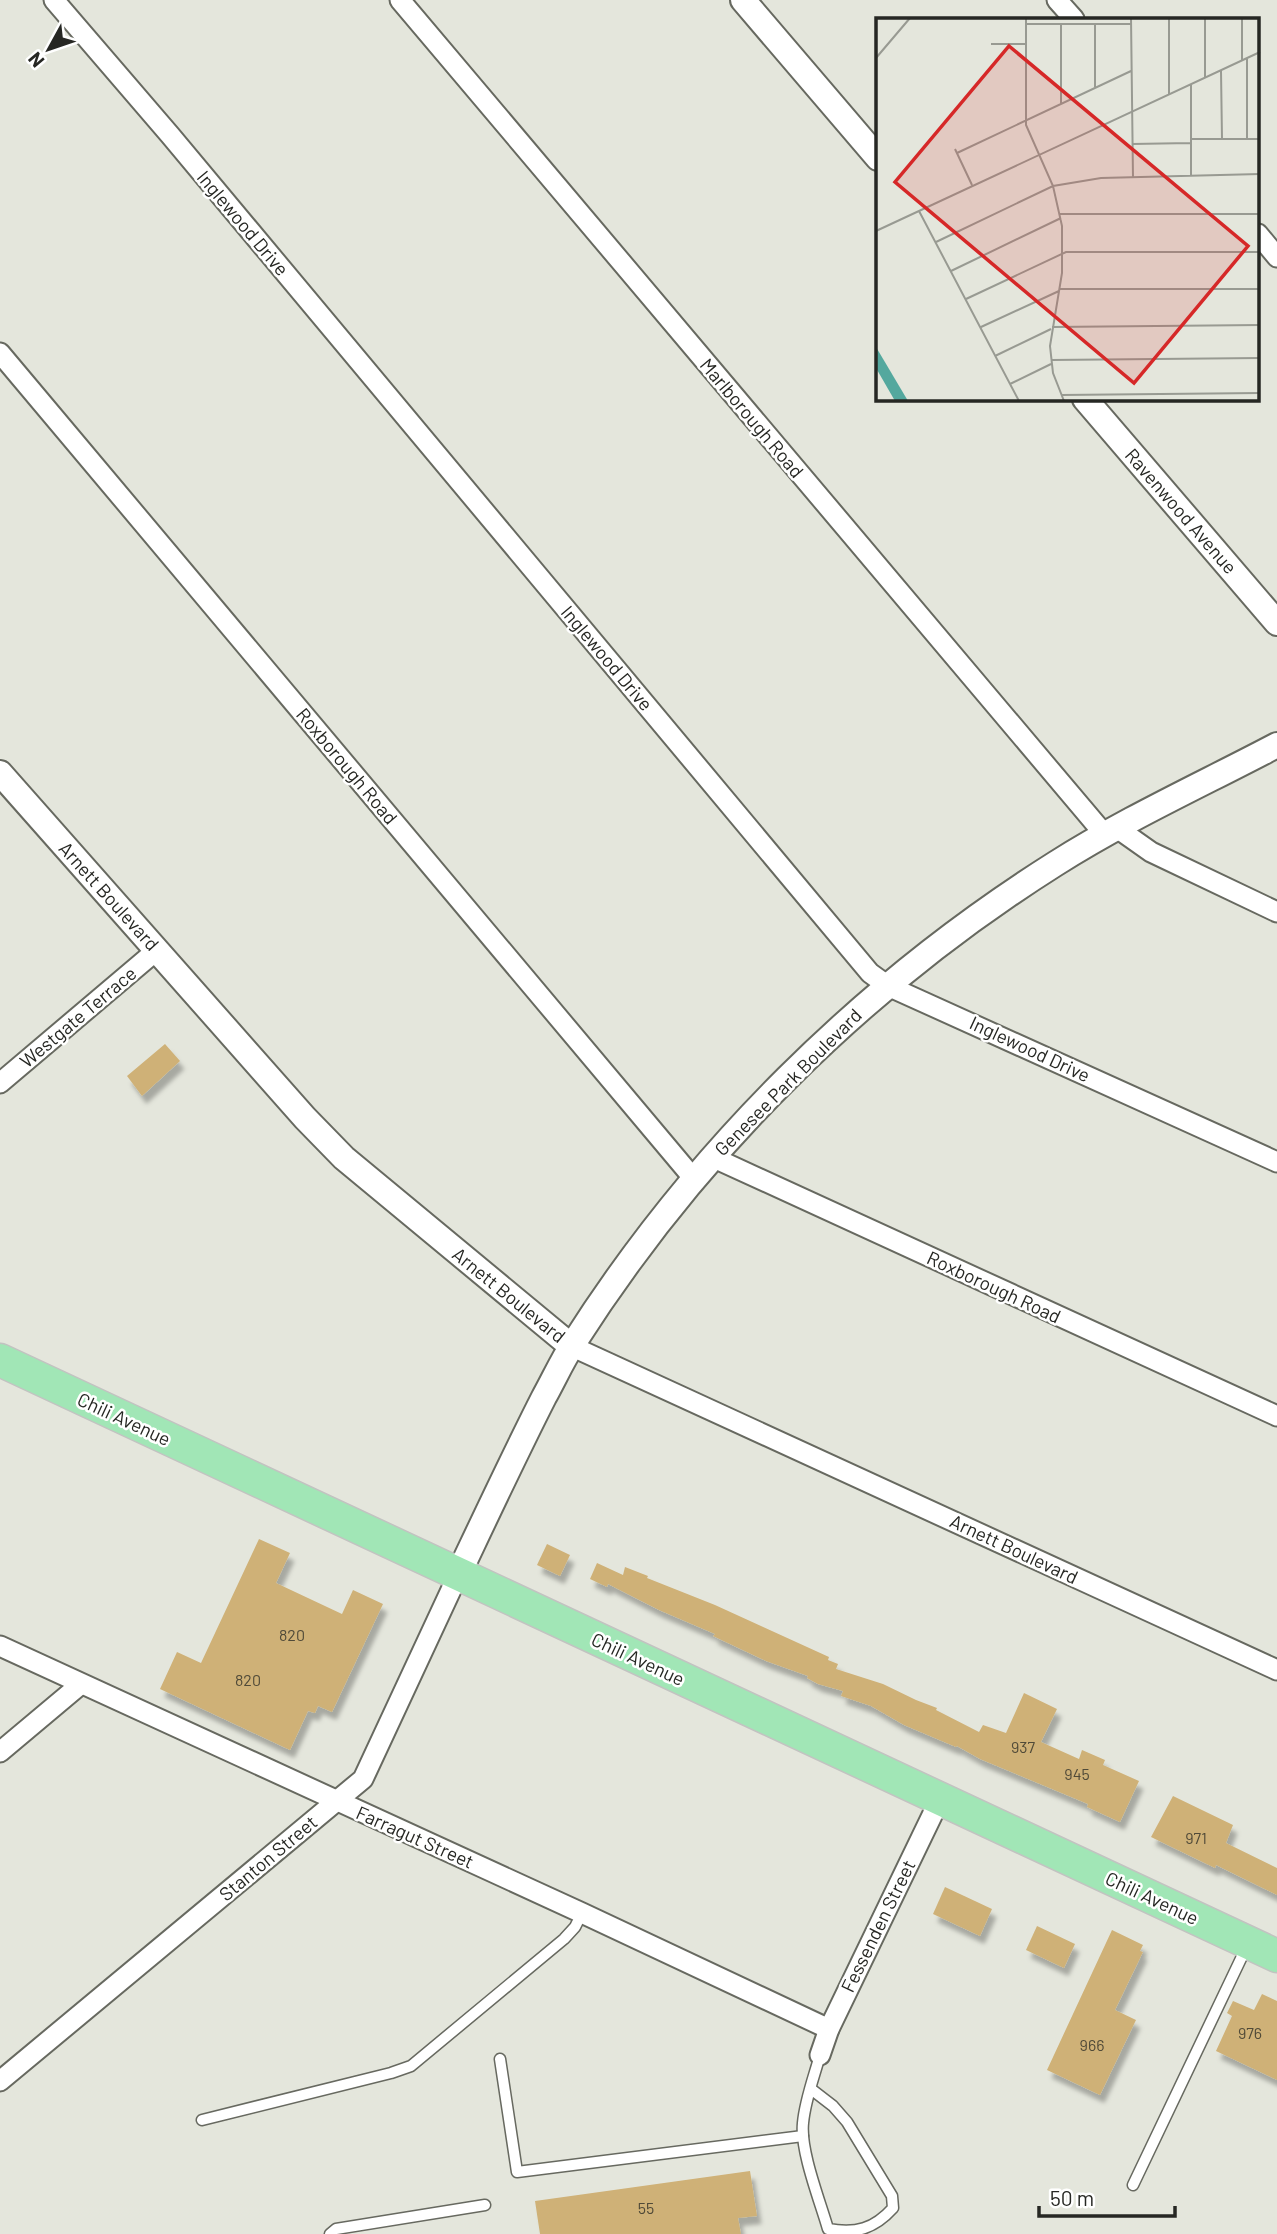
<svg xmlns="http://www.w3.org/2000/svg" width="1277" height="2234" font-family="Barlow,sans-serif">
  <defs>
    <filter id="shadow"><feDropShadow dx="4.5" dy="8" stdDeviation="2" flood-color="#0004"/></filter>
  </defs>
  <rect width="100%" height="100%" fill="#e4e6dc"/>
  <g fill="#cfb177" filter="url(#shadow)">
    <polygon points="165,1044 180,1061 142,1096 127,1076"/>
    <polygon points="259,1539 290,1553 276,1583 342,1614 353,1590 383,1604 332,1712 318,1706 315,1713 308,1711 290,1750 160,1689 177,1652 201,1663"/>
    <polygon points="547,1544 570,1555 560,1576 537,1565"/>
    <polygon points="597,1563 623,1575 625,1567 648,1576 647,1578 715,1605 829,1657 828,1660 838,1664 836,1669 883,1684 916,1700 937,1708 936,1710 979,1732 983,1725 1006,1733 1024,1693 1057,1709 1041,1742 1079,1759 1082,1750 1105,1760 1103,1765 1139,1781 1120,1822 1087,1807 1088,1804 980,1759 957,1746 956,1747 904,1725 871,1706 841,1696 843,1691 818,1684 807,1678 808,1676 766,1661 713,1636 715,1634 659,1610 608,1584 607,1587 590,1579"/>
    <polygon points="1173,1796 1233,1825 1226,1843 1277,1868 1277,1895 1216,1865 1215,1868 1151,1837"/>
    <polygon points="945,1887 992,1909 980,1936 933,1914"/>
    <polygon points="1037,1926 1075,1944 1064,1968 1026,1950"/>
    <polygon points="1112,1930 1143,1945 1140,1951 1143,1952 1115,2010 1136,2020 1100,2095 1047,2070"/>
    <polygon points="1262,1994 1277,2001 1277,2080 1216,2051 1232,2016 1227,2013 1233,2001 1254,2010"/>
    <polygon points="750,2171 757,2216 738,2218 741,2234 540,2234 535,2201"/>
  </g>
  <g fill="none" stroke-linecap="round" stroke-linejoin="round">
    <defs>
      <g id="service">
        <polyline points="500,2059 517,2172 803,2136"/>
        <path d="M811,2089L833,2106L847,2122L892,2196L893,2208C874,2229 856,2234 828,2229C820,2201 800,2151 803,2123C805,2100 814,2077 820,2055"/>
        <polyline points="202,2120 391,2073 411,2066 564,1939 575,1927 582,1913"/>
        <polyline points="1133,2185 1247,1946"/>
        <polyline points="330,2234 336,2229 485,2205"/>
      </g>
      <g id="minor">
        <polyline points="54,0 170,135 870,973 888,986 1277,1162"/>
        <polyline points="400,0 1105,835"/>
        <polyline points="1057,0 1074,19"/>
        <polyline points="1258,234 1277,257"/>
        <polyline points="0,353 694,1179"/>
        <polyline points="1117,828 1151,852 1277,912"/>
        <polyline points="0,1083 157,950"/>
        <polyline points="712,1157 1277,1416"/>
        <polyline points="571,1346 1277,1670"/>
        <polyline points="0,1646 582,1913 829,2029"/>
        <polyline points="0,1752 81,1684"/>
        <polyline points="820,2055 829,2029 940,1799"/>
        <polyline points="0,2081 363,1779 458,1575"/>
      </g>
      <g id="tertiary">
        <polyline points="743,0 878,158"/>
        <polyline points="1085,399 1277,623"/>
        <polyline points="0,773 305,1118 344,1158 571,1346"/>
        <path d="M458,1575C486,1516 514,1456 544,1397C554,1379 562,1361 573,1344C695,1152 862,986 1055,864C1126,819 1203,784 1277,745"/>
      </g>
      <polyline id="primary" points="0,1360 1277,1956"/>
    </defs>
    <use href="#service" stroke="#676960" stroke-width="13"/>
    <use href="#minor" stroke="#676960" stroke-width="23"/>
    <use href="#tertiary" stroke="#676960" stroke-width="28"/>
    <use href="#primary" stroke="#c2c3c1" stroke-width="35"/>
    <use href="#service" stroke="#fff" stroke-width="10"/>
    <use href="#minor" stroke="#fff" stroke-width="19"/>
    <use href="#tertiary" stroke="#fff" stroke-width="24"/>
    <use href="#primary" stroke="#a1e6b6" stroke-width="32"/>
  </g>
  <g text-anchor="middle" stroke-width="5" stroke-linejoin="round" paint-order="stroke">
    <g font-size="16" fill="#504a38">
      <text x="292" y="1641">820</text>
      <text x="248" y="1686">820</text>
      <text x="1023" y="1753">937</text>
      <text x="1077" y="1780">945</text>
      <text x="1196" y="1844">971</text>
      <text x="1250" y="2039">976</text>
      <text x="1092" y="2051">966</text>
      <text x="646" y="2214">55</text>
    </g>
    <g font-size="19" fill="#262723" stroke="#fff">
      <text transform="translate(243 223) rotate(50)" y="7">Inglewood Drive</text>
      <text transform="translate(752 418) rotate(50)" y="7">Marlborough Road</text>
      <text transform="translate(1181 511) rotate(49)" y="7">Ravenwood Avenue</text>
      <text transform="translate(607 658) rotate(50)" y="7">Inglewood Drive</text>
      <text transform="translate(347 766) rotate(50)" y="7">Roxborough Road</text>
      <text transform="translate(109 896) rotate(48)" y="7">Arnett Boulevard</text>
      <text transform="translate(78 1017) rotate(-40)" y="7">Westgate Terrace</text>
      <text transform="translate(1030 1049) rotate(25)" y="7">Inglewood Drive</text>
      <text transform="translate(788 1082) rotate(-45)" y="7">Genesee Park Boulevard</text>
      <text transform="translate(994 1287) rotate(25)" y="7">Roxborough Road</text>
      <text transform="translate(509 1295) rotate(39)" y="7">Arnett Boulevard</text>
      <text transform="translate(124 1419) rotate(25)" y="7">Chili Avenue</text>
      <text transform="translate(1014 1549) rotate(25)" y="7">Arnett Boulevard</text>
      <text transform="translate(638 1659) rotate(25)" y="7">Chili Avenue</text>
      <text transform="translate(415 1837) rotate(24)" y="7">Farragut Street</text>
      <text transform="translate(268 1858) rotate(-40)" y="7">Stanton Street</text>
      <text transform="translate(1152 1898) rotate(25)" y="7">Chili Avenue</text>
      <text transform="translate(878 1926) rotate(-64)" y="7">Fessenden Street</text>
    </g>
  </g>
  <g transform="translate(876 18)">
    <rect width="383" height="383" fill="#e4e6dc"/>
    <path d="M0,329L32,383H19L0,350Z" fill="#54a89e"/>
    <path fill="none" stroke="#989a92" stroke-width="2" d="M150,0V107L177,168L186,208V255L174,328L177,355L188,383M255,0L257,160M293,0V76M366,0V42M150,6H255M185,6V86M219,6V69M115,26H150M0,40L34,0M371,41V121M345,53L346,121M329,59V0M315,67V158M315,121H384M256,126L315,125M79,131L96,167M81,135L255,53M43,193L143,383M184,196H384M0,213L384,34M60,224L177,168L225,160L384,156M75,253L185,200M184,271H384M90,281L190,234H384M105,309L183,273M176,309L384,307M119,338L175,311M175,342L384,340M134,366L175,346M185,377L384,375"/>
    <path fill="#d62828" fill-opacity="0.15" stroke="#d62828" stroke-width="3.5" d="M133,28L372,228L258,365L19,164Z"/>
    <rect width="383" height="383" fill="none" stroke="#262723" stroke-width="3.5"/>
  </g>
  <g transform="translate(49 49) rotate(230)" stroke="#ffffff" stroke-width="5" paint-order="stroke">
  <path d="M0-5L12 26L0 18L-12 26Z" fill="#262723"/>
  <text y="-10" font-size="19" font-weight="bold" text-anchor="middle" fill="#262723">N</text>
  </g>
  <path d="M1039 2206v10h136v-10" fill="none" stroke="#262723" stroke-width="3.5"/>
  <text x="1050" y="2206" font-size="21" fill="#262723" stroke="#ffffff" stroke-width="5" paint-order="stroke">50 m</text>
</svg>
